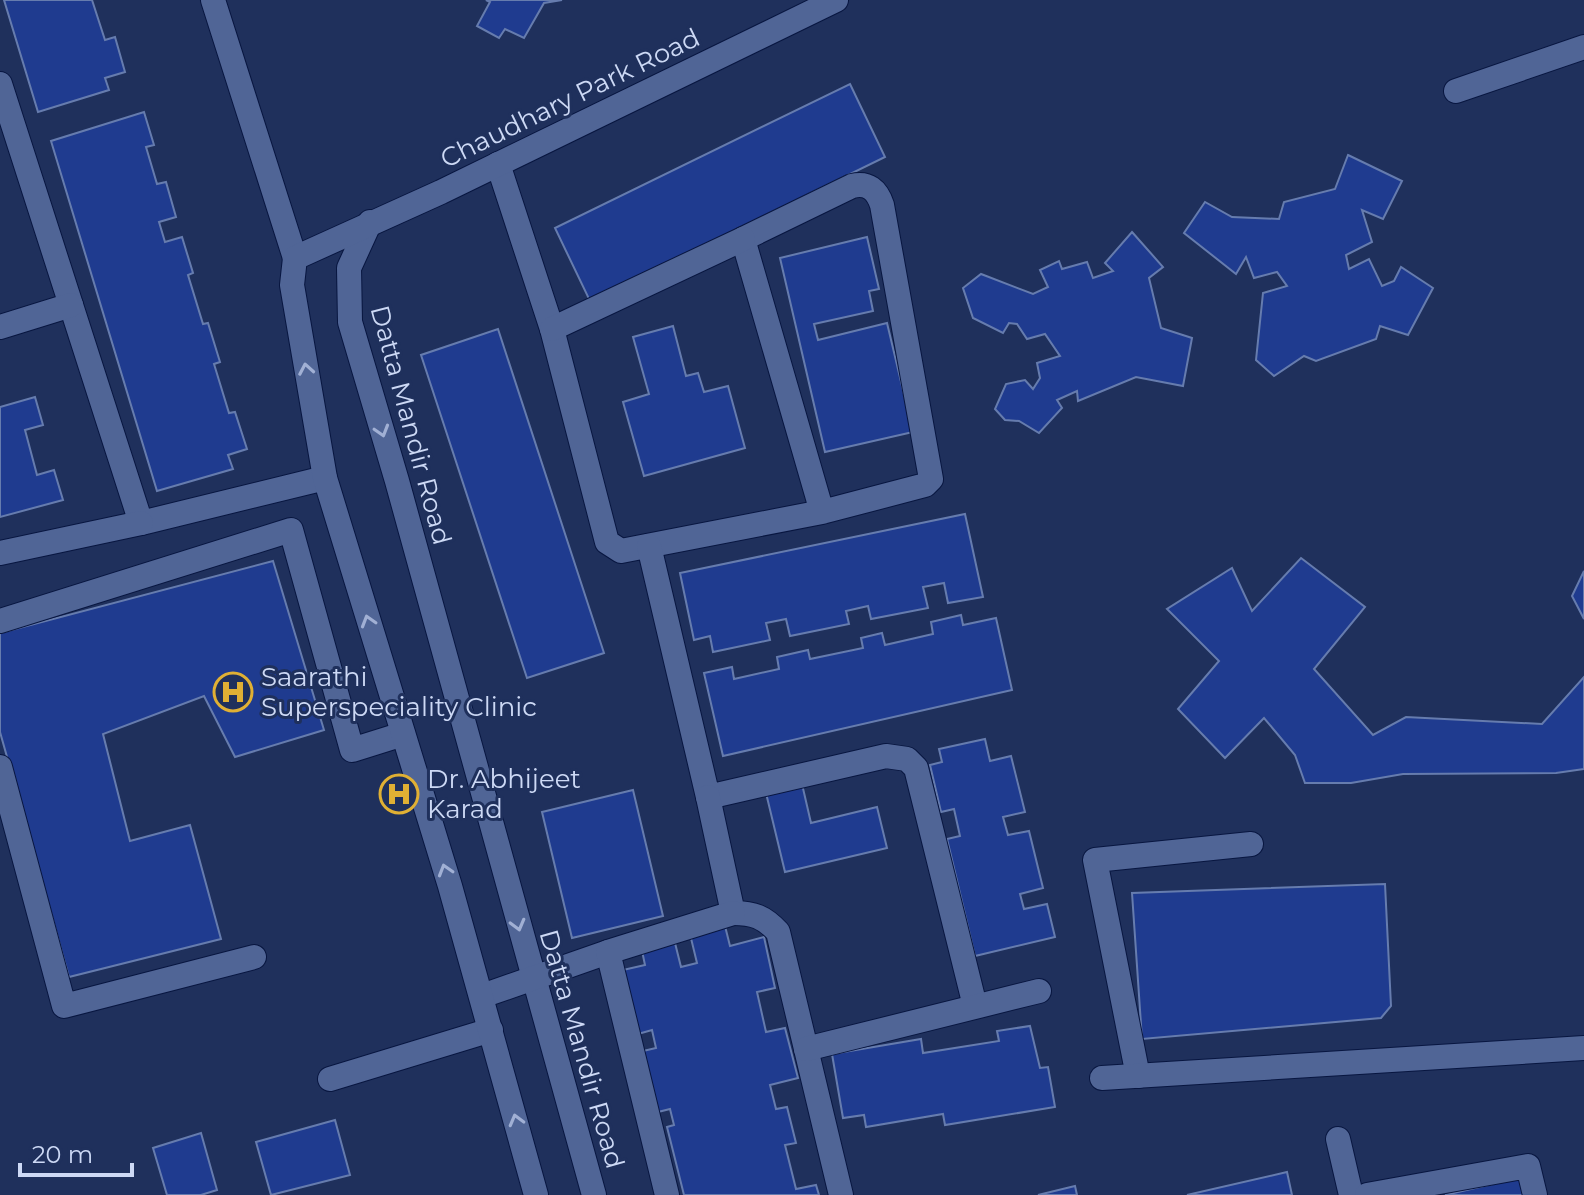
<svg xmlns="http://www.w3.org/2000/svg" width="1584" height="1195" font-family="Montserrat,sans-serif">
  <rect width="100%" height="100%" fill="#1f305c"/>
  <g fill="#1f3b8f" stroke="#667cae" stroke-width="2">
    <polygon points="4,0 92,0 105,40 115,37 125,72 105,78 109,90 38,112"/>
    <polygon points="486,0 562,0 544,3 524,38 505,29 499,38 477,26 490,2"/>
    <polygon points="850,84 885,157 590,301 555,228"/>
    <polygon points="144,112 154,145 146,147 157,184 166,182 176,217 159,222 165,242 182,237 193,273 188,275 203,324 208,323 220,362 214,364 229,413 235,412 247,449 228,455 233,469 157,491 51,141"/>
    <polygon points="1348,155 1402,181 1383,219 1362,210 1372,242 1346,255 1349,269 1369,259 1382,286 1394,281 1401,267 1433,288 1408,335 1380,326 1376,339 1316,361 1304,356 1274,376 1256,360 1263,293 1287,286 1277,272 1254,278 1246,257 1236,274 1184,233 1205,202 1232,217 1279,219 1284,202 1335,189"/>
    <polygon points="1132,232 1163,267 1149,278 1161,328 1192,338 1183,386 1136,377 1078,401 1077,391 1057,400 1062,408 1039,433 1019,421 1005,420 995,409 1006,384 1025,380 1033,389 1040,378 1037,363 1060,356 1045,334 1027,339 1017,324 1009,323 1003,333 973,318 963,288 981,274 1033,294 1048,287 1040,270 1059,261 1062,269 1087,262 1093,278 1113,271 1105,263"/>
    <polygon points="867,237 879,289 869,291 873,311 814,324 818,340 887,323 913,432 825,452 780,258"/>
    <polygon points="673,326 686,376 698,373 704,392 728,386 745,448 644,476 623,402 649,394 633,337"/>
    <polygon points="498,329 604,653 527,678 421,355"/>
    <polygon points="35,397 43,425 25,430 37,475 54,470 63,500 0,517 0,407"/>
    <polygon points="965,514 983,597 948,603 944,583 923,587 928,608 871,619 868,606 846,611 849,624 790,636 786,619 766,623 770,640 713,652 710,636 694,640 680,573"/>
    <polygon points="1301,558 1365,607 1314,669 1373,735 1406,717 1542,724 1584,677 1584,769 1556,773 1403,774 1351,783 1305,783 1295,755 1264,718 1225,758 1178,709 1219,661 1167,609 1232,568 1252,611"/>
    <polygon points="273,561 324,730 235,757 204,696 103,734 130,841 190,825 221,939 69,977 0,732 0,633"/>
    <polygon points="1584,571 1584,619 1572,596"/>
    <polygon points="961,615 963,625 996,618 1012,690 723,756 704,673 732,667 734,679 779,669 777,657 808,650 810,659 863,648 861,638 882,633 885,645 933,634 931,622"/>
    <polygon points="985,739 990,761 1011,756 1025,812 1003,817 1008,835 1029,831 1043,888 1020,894 1024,909 1047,904 1055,937 975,956 947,839 960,836 954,809 941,812 930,765 942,762 939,749"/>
    <polygon points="802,784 811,823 877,807 887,848 785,872 766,793"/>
    <polygon points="633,790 663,916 572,938 542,812"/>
    <polygon points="1385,884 1391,1006 1381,1018 1142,1039 1132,893"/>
    <polygon points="725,926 730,946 764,937 775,988 757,992 766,1032 785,1028 798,1078 770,1085 776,1109 787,1107 796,1143 785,1145 796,1189 816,1185 819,1195 684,1195 667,1127 674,1125 670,1109 658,1112 643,1051 656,1048 652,1030 638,1034 623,970 645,965 641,946 674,939 681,967 697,963 690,934"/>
    <polygon points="1030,1026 1040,1068 1048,1067 1055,1107 945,1125 943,1114 866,1127 864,1115 843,1118 832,1054 921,1039 923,1053 999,1041 997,1031"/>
    <polygon points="335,1120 350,1175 271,1195 256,1142"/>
    <polygon points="201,1133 217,1190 201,1195 167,1195 153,1148"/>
    <polygon points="1287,1172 1292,1195 1187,1195"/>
    <polygon points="1523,1177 1527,1195 1445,1195"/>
    <polygon points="1075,1186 1077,1195 1038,1195"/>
  </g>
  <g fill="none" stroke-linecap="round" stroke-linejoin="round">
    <defs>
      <g id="minor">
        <polyline points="213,0 295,258"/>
        <polyline points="0,84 141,523 325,478"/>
        <polyline points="1456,91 1584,47"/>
        <path d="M498,164L552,329L607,542L621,551L822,512L743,239L852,186C868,182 877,190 882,205L931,479L925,485L822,512"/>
        <polyline points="370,222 349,268 350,322 397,481 594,1195"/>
        <polyline points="0,327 71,305"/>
        <polyline points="552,329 743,239"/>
        <polyline points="649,546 708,797 886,756 907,759 916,768 975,1006"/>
        <polyline points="0,553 141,523"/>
        <polyline points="0,621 291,530 352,750 403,734"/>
        <polyline points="0,767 64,1006 254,957"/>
        <path d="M708,797L733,913C754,913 764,917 778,932L841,1195"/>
        <polyline points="482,996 608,952"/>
        <polyline points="806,1049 1039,991"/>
        <polyline points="1138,1076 1095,860 1251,844"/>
        <polyline points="1102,1078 1584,1048"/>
        <polyline points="330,1079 491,1030"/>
        <polyline points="1338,1139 1351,1195"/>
        <polyline points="536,1195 450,886 325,478 292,285 295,258 441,192 836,0"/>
        <polyline points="667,1195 608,952 733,913"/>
        <polyline points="1367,1195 1528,1166 1535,1195"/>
      </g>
    </defs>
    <use href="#minor" stroke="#081640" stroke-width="26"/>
    <use href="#minor" stroke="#506596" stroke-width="24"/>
  </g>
  <defs><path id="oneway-chevron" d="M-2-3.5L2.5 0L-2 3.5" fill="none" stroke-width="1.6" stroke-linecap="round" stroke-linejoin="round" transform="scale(2)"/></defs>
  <g stroke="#a1b0d4">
    <use href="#oneway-chevron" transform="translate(306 369) rotate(-100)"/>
    <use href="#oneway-chevron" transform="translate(382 431) rotate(73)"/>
    <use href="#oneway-chevron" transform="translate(368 621) rotate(-107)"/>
    <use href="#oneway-chevron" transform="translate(445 870) rotate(-107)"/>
    <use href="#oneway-chevron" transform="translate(518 925) rotate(75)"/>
    <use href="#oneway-chevron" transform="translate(516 1120) rotate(-105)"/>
  </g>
  <defs>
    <symbol id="hospital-ring" viewBox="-11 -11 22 22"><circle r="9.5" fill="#1f305c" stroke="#e0b034" stroke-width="1.5"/><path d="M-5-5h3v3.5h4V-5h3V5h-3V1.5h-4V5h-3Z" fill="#e0b034"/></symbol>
  </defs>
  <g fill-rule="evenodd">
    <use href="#hospital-ring" x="211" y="670" width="44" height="44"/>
    <use href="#hospital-ring" x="377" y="772" width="44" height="44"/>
  </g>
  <g text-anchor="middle" stroke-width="6" stroke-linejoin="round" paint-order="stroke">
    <g font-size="26" fill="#cdd9f5" stroke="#1f305c">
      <text transform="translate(570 98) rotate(-26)" y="9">Chaudhary Park Road</text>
      <text transform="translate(411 425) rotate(75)" y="9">Datta Mandir Road</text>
      <text transform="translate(582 1049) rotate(74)" y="9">Datta Mandir Road</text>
    </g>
    <g font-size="26" fill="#cdd9f5" stroke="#1f305c" text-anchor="start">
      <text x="261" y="686">Saarathi<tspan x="261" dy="30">Superspeciality Clinic</tspan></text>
      <text x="427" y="788">Dr. Abhijeet<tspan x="427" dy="30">Karad</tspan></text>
    </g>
  </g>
  <path d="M20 1163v12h112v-12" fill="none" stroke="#cdd9f5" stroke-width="4"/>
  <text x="32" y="1163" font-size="24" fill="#cdd9f5" stroke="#1f305c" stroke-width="6" paint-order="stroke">20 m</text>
</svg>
